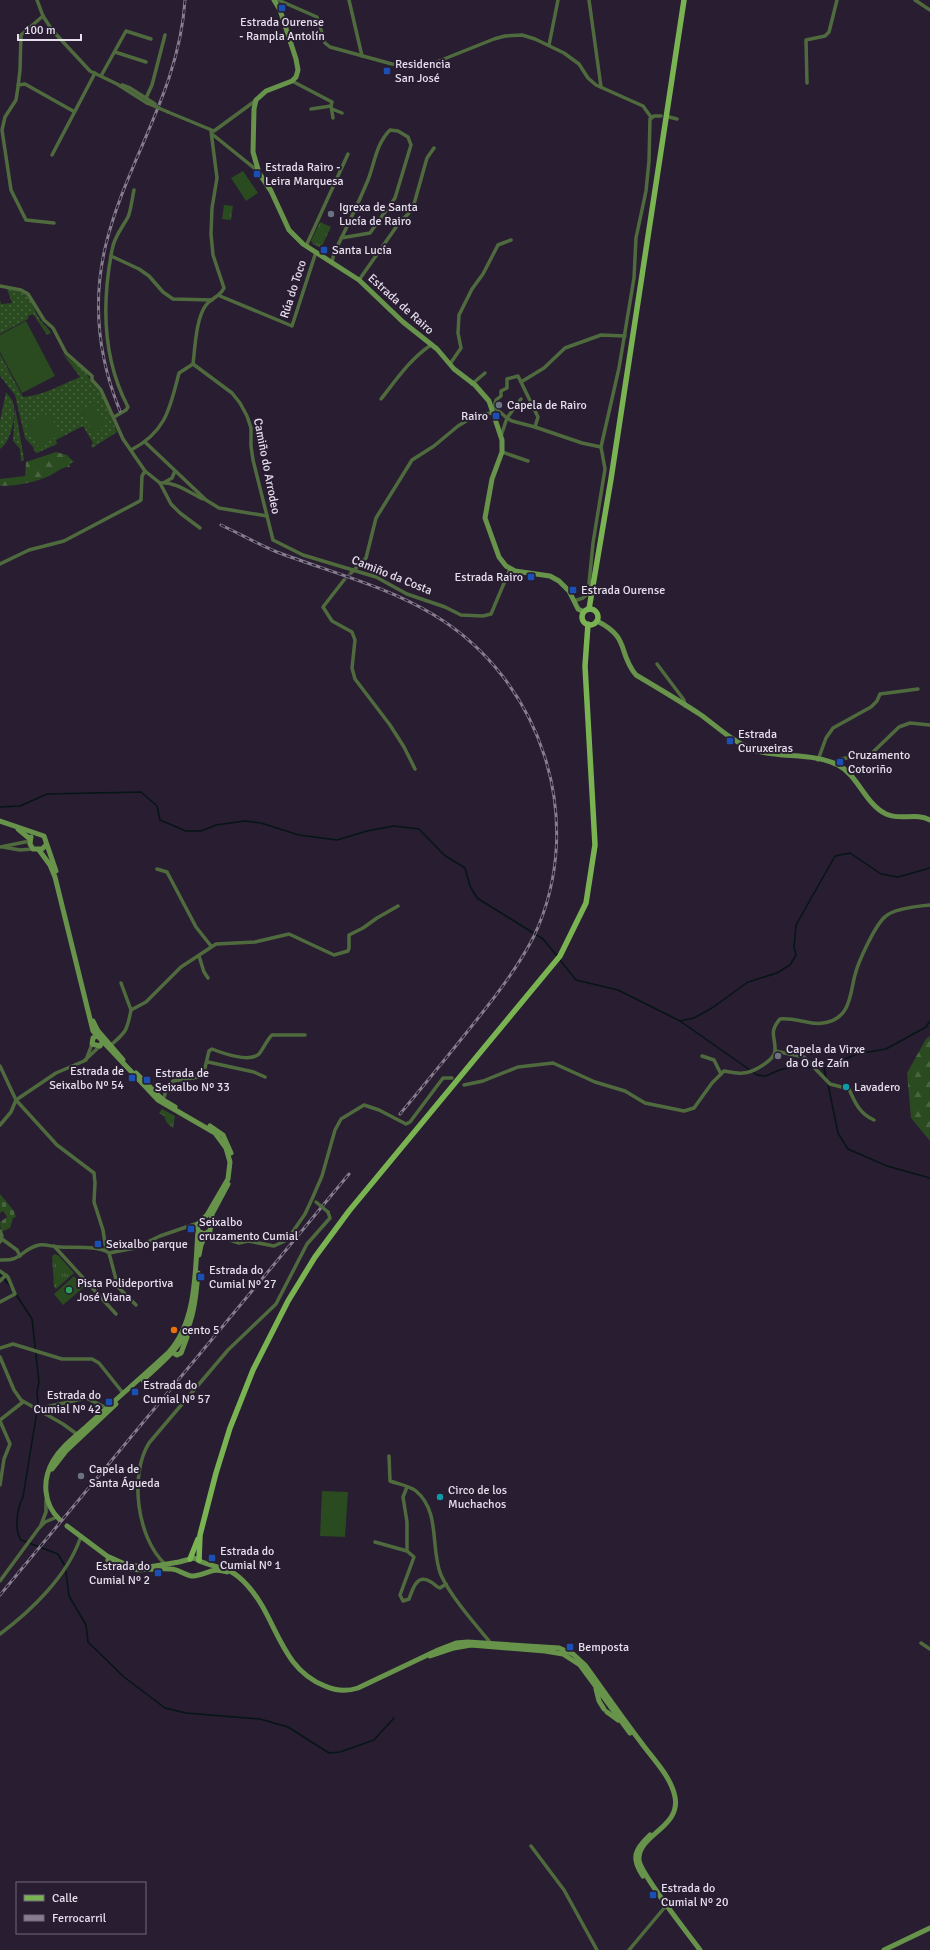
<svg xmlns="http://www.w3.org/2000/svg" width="930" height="1950" font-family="Signika,sans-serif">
  <defs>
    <pattern id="grass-dots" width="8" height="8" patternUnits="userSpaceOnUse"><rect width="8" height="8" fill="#2a4a20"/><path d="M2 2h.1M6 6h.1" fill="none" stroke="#496441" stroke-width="1.8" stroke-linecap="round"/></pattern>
    <pattern id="forest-firs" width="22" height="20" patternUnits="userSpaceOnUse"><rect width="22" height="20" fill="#2a4a20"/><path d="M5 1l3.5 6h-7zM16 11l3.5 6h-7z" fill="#496441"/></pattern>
    <pattern id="cemetery-stones" width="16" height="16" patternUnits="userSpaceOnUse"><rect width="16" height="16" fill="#2a4a20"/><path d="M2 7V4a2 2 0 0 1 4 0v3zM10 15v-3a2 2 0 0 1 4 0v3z" fill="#496441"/></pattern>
    <pattern id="park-tufts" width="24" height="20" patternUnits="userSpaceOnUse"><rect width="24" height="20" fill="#2a4a20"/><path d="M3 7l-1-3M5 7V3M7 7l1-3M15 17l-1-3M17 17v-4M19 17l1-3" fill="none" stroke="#496441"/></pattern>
  </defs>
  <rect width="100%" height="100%" fill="#281d31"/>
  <g fill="url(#grass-dots)">
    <path d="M7,289C32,292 28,298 39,318C42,324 48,327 51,333L47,335L33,314L28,316V319L0,334V300L1,304L12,303Z"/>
    <path d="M0,354L23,397C44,395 61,385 80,377L63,354L85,371L92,383L102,394L117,432L92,448L91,445L93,443L83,426L56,440L57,444L37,453L35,452L33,447L25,438L15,395L0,376Z"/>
    <path d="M6,392C8,395 12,399 13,402C17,415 11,442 0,449V421Z"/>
    <polygon points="15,407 24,459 23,461 21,461 20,449 13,441"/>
  </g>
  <g fill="url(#forest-firs)">
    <path d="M56,452L67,455L74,462L69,464L70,467C61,466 55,474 47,477C32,483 16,486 0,486V479L25,476L26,462Z"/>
    <polygon points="930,1036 930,1141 911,1118 907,1073 926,1039"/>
  </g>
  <polygon fill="url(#cemetery-stones)" points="0,1194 14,1211 16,1217 13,1218 10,1228 1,1232 0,1222 7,1217 3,1211 0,1213"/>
  <g fill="url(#park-tufts)">
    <polygon points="224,205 233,206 231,220 222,219"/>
    <polygon points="320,222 331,227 321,248 313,244 311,241"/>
    <polygon points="162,1109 175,1116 173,1128 167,1123 164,1116 159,1113"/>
    <polygon points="55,1254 59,1256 74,1273 56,1289 54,1287 52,1256"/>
  </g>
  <g fill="#2a4a20">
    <polygon points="243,171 258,193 246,201 231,178"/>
    <polygon points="26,321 55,376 22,393 0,352 0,335"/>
    <polygon points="93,403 106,428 94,434 81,410"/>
    <polygon points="49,413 60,434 39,448 25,423"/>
    <polygon points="74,1276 84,1287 63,1305 54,1294"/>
    <polygon points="322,1491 348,1492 345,1537 320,1536"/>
  </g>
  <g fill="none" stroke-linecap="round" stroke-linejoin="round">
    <g stroke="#061516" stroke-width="1.5">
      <polyline points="0,807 20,806 47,794 141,792 157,806 160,820 186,831 201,831 216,825 245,821 261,823 299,835 337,840 367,831 394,826 419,829 444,855 465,868 470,886 477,898 543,939 558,957"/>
      <polyline points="560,960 576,980 618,990 680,1021 694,1018 712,1008 748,982 777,973 790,965 796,955 794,947 796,925 835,856 850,853 881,874 898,877 930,868"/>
      <path d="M680,1021L757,1075C769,1077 767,1075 777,1071C788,1067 801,1066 812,1067"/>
      <polyline points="816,1067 824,1068 857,1054 886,1049 926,1027 930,1021"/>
      <polyline points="824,1068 826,1078"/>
      <polyline points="828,1084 838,1133 848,1149 887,1166 930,1178"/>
      <polyline points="0,1274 11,1287"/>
      <path d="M15,1293L32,1319L39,1382L37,1392L38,1405L23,1497C17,1508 14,1530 21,1540L58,1554L65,1566L69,1596L86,1625L88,1642L124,1677L165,1708L186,1713L260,1719L288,1727L329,1753L340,1752L374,1740L394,1718"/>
    </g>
    <polyline stroke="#443a4d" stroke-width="3.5" stroke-dasharray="3.5 2" stroke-linecap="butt" points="344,580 351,573"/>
    <g stroke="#4f6b3e" stroke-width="3.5">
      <polyline points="37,0 43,16 52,30 90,71 117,84 147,103"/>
      <polyline points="278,0 317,17 325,43 330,47 392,64 411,65 434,63 494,39 505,36 522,35 535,39 564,53 579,64 588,78 596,85 643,106 651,117"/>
      <polyline points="349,0 362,56"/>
      <polyline points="589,0 601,87"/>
      <polyline points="915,0 930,10"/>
      <polyline points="43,16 21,35 20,70 18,87 16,100 5,117 2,130 11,190 26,220 54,223"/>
      <polyline points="549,45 558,0"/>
      <polyline points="115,52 146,62"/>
      <polyline points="101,76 126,31 151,39"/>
      <polyline points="292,81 332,102 331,106 311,109"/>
      <polyline points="807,83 806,40 825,36 829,32 837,0"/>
      <polyline points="18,85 25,84 73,111"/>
      <polyline points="122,85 130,88 155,104"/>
      <polyline points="146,98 152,85 165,35"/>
      <polyline points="331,106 333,118"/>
      <polyline points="332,109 342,113"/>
      <polyline points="168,112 214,131 255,101"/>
      <polyline points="669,117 677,119"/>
      <polyline points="212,134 258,171"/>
      <polyline points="52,155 95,73"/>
      <polyline points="306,246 348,154"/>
      <polyline points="111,256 139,269 149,276 163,292 173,299 212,300"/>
      <path d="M332,262L334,253C346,229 358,204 368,180C375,162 376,144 390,130L398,131L408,137L411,145L395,198L370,233L341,238"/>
      <polyline points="359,280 399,223 408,214 414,204 427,158 434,148"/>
      <polyline points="0,286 21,290 28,294 44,320 53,328 66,353 92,376 92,380 101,390 123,439 145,471 160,483 171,504 180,513 200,528"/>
      <polyline points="220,296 292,326 316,252"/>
      <polyline points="193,364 232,393 240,403 247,416 251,428 251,446 253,460 273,540 303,555 376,577 407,594 445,607 461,615 483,616 491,614 510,569"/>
      <path d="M193,364C195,348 196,318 206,305C212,297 219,298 224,288L213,255L211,234L212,208L217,178L211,131"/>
      <polyline points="450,364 461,348 458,333 459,315 472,289 483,274 498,245 511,240"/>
      <polyline points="521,382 538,417 535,427"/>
      <polyline points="472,384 485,373"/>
      <path d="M381,399C396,380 411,358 431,345"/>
      <polyline points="494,407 496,400 501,396 501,391 507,388 507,379 518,376 521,382 544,368 565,348 601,335 625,336"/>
      <polyline points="494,407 507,418 512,421 535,427 582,443 601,447"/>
      <path d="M114,417L126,410L128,407C102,358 102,302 112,250C114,237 122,228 128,217C131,210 132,199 134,190"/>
      <polyline points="501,436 507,418 521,399"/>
      <polyline points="146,443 206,500 219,508 267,516"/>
      <path d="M131,450C166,432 170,408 179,373L193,364"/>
      <polyline points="502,452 528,461"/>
      <polyline points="165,482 172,478 175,471"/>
      <path d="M160,483C175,481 190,493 203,499"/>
      <polyline points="0,564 29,550 64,541 138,502 141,500 142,476 145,471"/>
      <polyline points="351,573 366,558 376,518 412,460 434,446 458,426 476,415 492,413"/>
      <polyline points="344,580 323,607 332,621 352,632 355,640 352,668 355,679 390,725 404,747 415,769"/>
      <polyline points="574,601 583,598 588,594 593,543 605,469 601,447 619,368 634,278 636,238 646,191 649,161 650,119 654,116 661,116"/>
      <polyline points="657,664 684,700 685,706"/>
      <polyline points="818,760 826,738 833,728 871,707 877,701 880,694 918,689"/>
      <polyline points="836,764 840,759 871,754 899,727 910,723 930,725"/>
      <polyline points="0,847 30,841"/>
      <polyline points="3,847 20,850 33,849"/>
      <polyline points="157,869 167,872 196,927 211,946"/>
      <polyline points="199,956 204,972 208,978"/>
      <polyline points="121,983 131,1010"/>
      <path d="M111,1045C126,1032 127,1031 131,1010L146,1002L181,967L216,944L255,942L289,934L334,955L348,951L349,948V935L363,928L377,918L398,906"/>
      <path d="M775,1051L804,1057L830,1084L849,1089C855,1103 860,1114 874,1120"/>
      <polyline points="702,1056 714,1060 721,1074"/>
      <polyline points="86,1060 92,1044"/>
      <polyline points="208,1062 254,1072 265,1077"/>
      <polyline points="0,1066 16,1100 57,1145 94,1173 95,1183 94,1202 103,1230 106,1250"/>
      <path d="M464,1085L483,1081L518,1067L553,1063L595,1082L625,1091L645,1103L684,1111L694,1108L712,1083L724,1071C730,1072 737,1074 743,1073C752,1073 774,1061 775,1051C776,1037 768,1033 780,1019C796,1017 812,1027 828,1022C851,1016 850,993 855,975C858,962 876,923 886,916C894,909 919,906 930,905"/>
      <polyline points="16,1100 56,1073 84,1061 100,1046"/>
      <path d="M163,1100L167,1088L173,1081L199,1077L204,1072L209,1051L212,1049C222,1053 250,1063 259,1054C264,1048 266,1041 272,1035H305"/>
      <polyline points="0,1125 11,1112 16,1100"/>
      <polyline points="0,1231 2,1236 0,1242"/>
      <polyline points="208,1233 239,1243 248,1241 274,1246 287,1240 305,1214 312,1199 322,1176 335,1130 341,1119 364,1105 379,1110 406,1124 410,1122 443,1078 452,1078"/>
      <polyline points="2,1239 17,1250 20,1256"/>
      <polyline points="54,1246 116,1314"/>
      <polyline points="109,1253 118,1287 136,1305"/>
      <path d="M0,1260C24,1261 19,1250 39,1245C46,1244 53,1247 60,1247C73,1248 99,1245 109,1253L135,1248L160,1236L198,1223"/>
      <polyline points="0,1271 8,1277 15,1294 0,1302"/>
      <polyline points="0,1281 6,1275"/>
      <polyline points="0,1348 13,1344 62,1359 92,1359 99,1363 123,1393"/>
      <polyline points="0,1357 14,1390 21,1400 63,1424 78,1435"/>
      <polyline points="37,1409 86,1398 107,1408"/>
      <polyline points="0,1420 23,1402"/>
      <polyline points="0,1421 10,1444 4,1459 0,1485"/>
      <path d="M389,1456L390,1481C398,1484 410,1486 416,1491C441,1512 430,1549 441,1575C451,1597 475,1624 490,1642"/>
      <polyline points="41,1525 46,1512 46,1500"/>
      <path d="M375,1542L407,1551L414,1557L400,1595L403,1601L409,1599C413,1588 417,1573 431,1582C435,1584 436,1587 440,1588L446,1584"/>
      <polyline points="407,1551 407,1522 403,1497 407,1487"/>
      <path d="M165,1564C137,1538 129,1475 149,1443L228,1350L276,1304L307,1244L330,1218L328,1212"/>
      <polyline points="0,1581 39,1528 45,1522 57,1517"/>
      <path d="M0,1634C31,1611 67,1576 80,1539"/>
      <polyline points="921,1643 930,1649"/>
      <polyline points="531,1846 564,1890 597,1950"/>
      <polyline points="629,1950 665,1907"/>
    </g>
    <g stroke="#67944a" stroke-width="5">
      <polyline points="274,0 280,10 296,59 298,70 296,77 292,81 266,91 256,100 254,109 253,152 259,173 271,191 289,230 303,244 359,280 403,322 437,349 454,369 475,385 489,401 502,440 502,452 492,479 485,518 499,557 506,566 515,571 550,576 559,581 569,591 578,609 584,612"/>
      <path d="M597,621C631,638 617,652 636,675C658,688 680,701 701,715C719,728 735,744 757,751C782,758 815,753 838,765C858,775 865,804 886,814C900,821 916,812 930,820"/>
      <polyline points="0,821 44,836 56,871"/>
      <polyline points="18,829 30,839"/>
      <polyline points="31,837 30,844 33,849 42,849 46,845"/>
      <path d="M39,850L50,865L55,877L93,1031L158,1100L215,1133L226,1148L230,1162L228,1179L207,1215L197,1225L198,1231C195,1270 197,1321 169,1352C142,1377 114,1401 87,1426C75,1437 61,1447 53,1461C42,1480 43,1504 60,1520"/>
      <polyline points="93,1021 98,1031 123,1060"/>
      <polyline points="98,1035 93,1038 92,1044 100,1046 103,1041"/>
      <polyline points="136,1073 163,1100 175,1107"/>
      <polyline points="210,1126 223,1135 231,1153"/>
      <polyline points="198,1231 204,1234 210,1231 212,1214 228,1184"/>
      <polyline points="199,1255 201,1245 206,1234"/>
      <polyline points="172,1352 177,1355 181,1353 187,1337"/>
      <path d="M143,1380C187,1341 193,1332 198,1273"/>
      <polyline points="52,1469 66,1451 116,1404"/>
      <path d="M67,1526L107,1556L127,1565L149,1567L179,1562L194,1558C197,1559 199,1561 202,1562C222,1570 230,1566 247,1585C277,1617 279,1668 325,1686C336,1691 346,1692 358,1688L438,1650L456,1643L468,1642L559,1648L573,1654L585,1665C603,1690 621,1716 640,1741C652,1758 671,1776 675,1797C681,1828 637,1835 639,1860C640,1873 689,1935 700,1950"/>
      <path d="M108,1560C135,1576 145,1567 171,1569C179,1569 187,1577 194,1576C208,1574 212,1567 227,1572"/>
      <polyline points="430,1656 454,1648 471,1645 545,1651 563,1654 580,1665 630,1733"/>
      <polyline points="596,1689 599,1701 604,1709"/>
      <polyline points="607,1712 618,1720"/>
      <path d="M643,1876C631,1858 634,1850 650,1835"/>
      <polyline points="884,1950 930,1928"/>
    </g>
    <g stroke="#7ab352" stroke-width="5.5">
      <polyline points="589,609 611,479 684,0"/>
      <circle cx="590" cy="617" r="8"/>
      <polyline points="190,1559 198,1539"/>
      <polyline points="199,1560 200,1535 216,1473 230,1428 253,1370 288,1301 315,1257 349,1211 560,956 586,903 595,845 585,666 588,624"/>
    </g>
    <defs>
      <g id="rail">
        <path d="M120,411C98,357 92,301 106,244C127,159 179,92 185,0"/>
        <path d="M221,525C240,534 258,544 277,552C330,572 386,586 434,615C542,680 588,821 534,936C521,962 504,985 486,1008C458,1044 429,1079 400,1114"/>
        <polyline points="0,1595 349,1174"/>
      </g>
    </defs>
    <use href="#rail" stroke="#867d8e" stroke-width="3"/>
    <use href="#rail" stroke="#281d31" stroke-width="1.5" stroke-dasharray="4.5" stroke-linecap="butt"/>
    <g stroke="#4f6b3e" stroke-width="3.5">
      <polyline points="147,103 168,112"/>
      <polyline points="316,1202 328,1212"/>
    </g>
  </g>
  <g fill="#1a4fb4" stroke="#281d31" stroke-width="1.5">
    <rect x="278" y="4" width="8" height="8" rx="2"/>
    <rect x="383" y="67" width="8" height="8" rx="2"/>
    <rect x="253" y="170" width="8" height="8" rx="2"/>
    <rect x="320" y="246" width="8" height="8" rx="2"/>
    <rect x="492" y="412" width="8" height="8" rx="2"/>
    <rect x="527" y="573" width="8" height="8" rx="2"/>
    <rect x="569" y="586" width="8" height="8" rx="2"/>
    <rect x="726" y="737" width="8" height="8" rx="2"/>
    <rect x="836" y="758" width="8" height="8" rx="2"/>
    <rect x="128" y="1074" width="8" height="8" rx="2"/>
    <rect x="143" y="1076" width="8" height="8" rx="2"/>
    <rect x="187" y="1225" width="8" height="8" rx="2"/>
    <rect x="94" y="1240" width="8" height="8" rx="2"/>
    <rect x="197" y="1273" width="8" height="8" rx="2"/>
    <rect x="131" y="1388" width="8" height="8" rx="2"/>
    <rect x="105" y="1398" width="8" height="8" rx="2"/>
    <rect x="208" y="1554" width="8" height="8" rx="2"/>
    <rect x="154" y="1569" width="8" height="8" rx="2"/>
    <rect x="566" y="1643" width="8" height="8" rx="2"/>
    <rect x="649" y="1891" width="8" height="8" rx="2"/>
  </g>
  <g fill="#6b7280" stroke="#281d31" stroke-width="1.5">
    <circle cx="331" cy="214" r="4"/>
    <circle cx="499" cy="405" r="4"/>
    <circle cx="778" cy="1056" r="4"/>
    <circle cx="81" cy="1476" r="4"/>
  </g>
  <g fill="#0f9aa8" stroke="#281d31" stroke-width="1.5">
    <circle cx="846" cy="1087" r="4"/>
    <circle cx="440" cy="1497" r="4"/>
  </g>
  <circle fill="#2e9e5b" stroke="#281d31" stroke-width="1.5" cx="69" cy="1290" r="4"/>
  <circle fill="#e8710a" stroke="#281d31" stroke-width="1.5" cx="174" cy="1330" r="4"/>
  <g text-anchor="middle" stroke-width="4" stroke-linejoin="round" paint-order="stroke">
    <g font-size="12" fill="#e6dfed" stroke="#281d31" text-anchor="start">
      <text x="282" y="26" text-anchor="middle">Estrada Ourense<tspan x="282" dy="14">- Rampla Antolín</tspan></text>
      <text x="395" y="68">Residencia<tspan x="395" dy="14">San José</tspan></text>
      <text x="265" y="171">Estrada Rairo -<tspan x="265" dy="14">Leira Marquesa</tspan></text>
      <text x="339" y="211">Igrexa de Santa<tspan x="339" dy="14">Lucía de Rairo</tspan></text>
      <text x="332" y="254">Santa Lucía</text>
      <text x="507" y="409">Capela de Rairo</text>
      <text x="488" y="420" text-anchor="end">Rairo</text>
      <text x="523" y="581" text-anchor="end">Estrada Rairo</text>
      <text x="581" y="594">Estrada Ourense</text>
      <text x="738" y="738">Estrada<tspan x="738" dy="14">Curuxeiras</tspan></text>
      <text x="848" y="759">Cruzamento<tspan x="848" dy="14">Cotoriño</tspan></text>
      <text x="786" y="1053">Capela da Virxe<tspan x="786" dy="14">da O de Zaín</tspan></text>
      <text x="124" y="1075" text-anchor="end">Estrada de<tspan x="124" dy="14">Seixalbo Nº 54</tspan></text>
      <text x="155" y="1077">Estrada de<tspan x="155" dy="14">Seixalbo Nº 33</tspan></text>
      <text x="854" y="1091">Lavadero</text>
      <text x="199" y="1226">Seixalbo<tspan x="199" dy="14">cruzamento Cumial</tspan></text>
      <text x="106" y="1248">Seixalbo parque</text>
      <text x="209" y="1274">Estrada do<tspan x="209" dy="14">Cumial Nº 27</tspan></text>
      <text x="77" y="1287">Pista Polideportiva<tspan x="77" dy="14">José Viana</tspan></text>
      <text x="182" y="1334">cento 5</text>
      <text x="143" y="1389">Estrada do<tspan x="143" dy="14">Cumial Nº 57</tspan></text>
      <text x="101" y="1399" text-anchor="end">Estrada do<tspan x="101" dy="14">Cumial Nº 42</tspan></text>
      <text x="89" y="1473">Capela de<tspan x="89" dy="14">Santa Águeda</tspan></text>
      <text x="448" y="1494">Circo de los<tspan x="448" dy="14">Muchachos</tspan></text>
      <text x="220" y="1555">Estrada do<tspan x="220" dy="14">Cumial Nº 1</tspan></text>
      <text x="150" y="1570" text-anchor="end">Estrada do<tspan x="150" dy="14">Cumial Nº 2</tspan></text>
      <text x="578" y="1651">Bemposta</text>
      <text x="661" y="1892">Estrada do<tspan x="661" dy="14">Cumial Nº 20</tspan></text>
    </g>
    <g font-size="12" fill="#e6dfed" stroke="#281d31">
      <text transform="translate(293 289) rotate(-72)" y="4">Rúa do Toco</text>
      <text transform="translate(401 304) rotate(42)" y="4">Estrada de Rairo</text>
      <text transform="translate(267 466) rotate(79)" y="4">Camiño do Arrodeo</text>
      <text transform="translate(392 575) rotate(22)" y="4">Camiño da Costa</text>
    </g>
  </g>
  <rect x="16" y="1882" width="130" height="52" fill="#281d31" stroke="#746b7c"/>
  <rect x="24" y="1895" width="20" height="6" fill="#7ab352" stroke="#746b7c"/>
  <text x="52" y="1902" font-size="12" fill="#e6dfed">Calle</text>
  <rect x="24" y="1915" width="20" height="6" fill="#867d8e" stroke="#746b7c"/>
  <text x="52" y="1922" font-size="12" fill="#e6dfed">Ferrocarril</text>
  <path d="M18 34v6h63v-6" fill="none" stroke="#e6dfed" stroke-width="2"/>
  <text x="24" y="34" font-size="12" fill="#e6dfed" stroke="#281d31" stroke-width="3" paint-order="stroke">100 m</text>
</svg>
